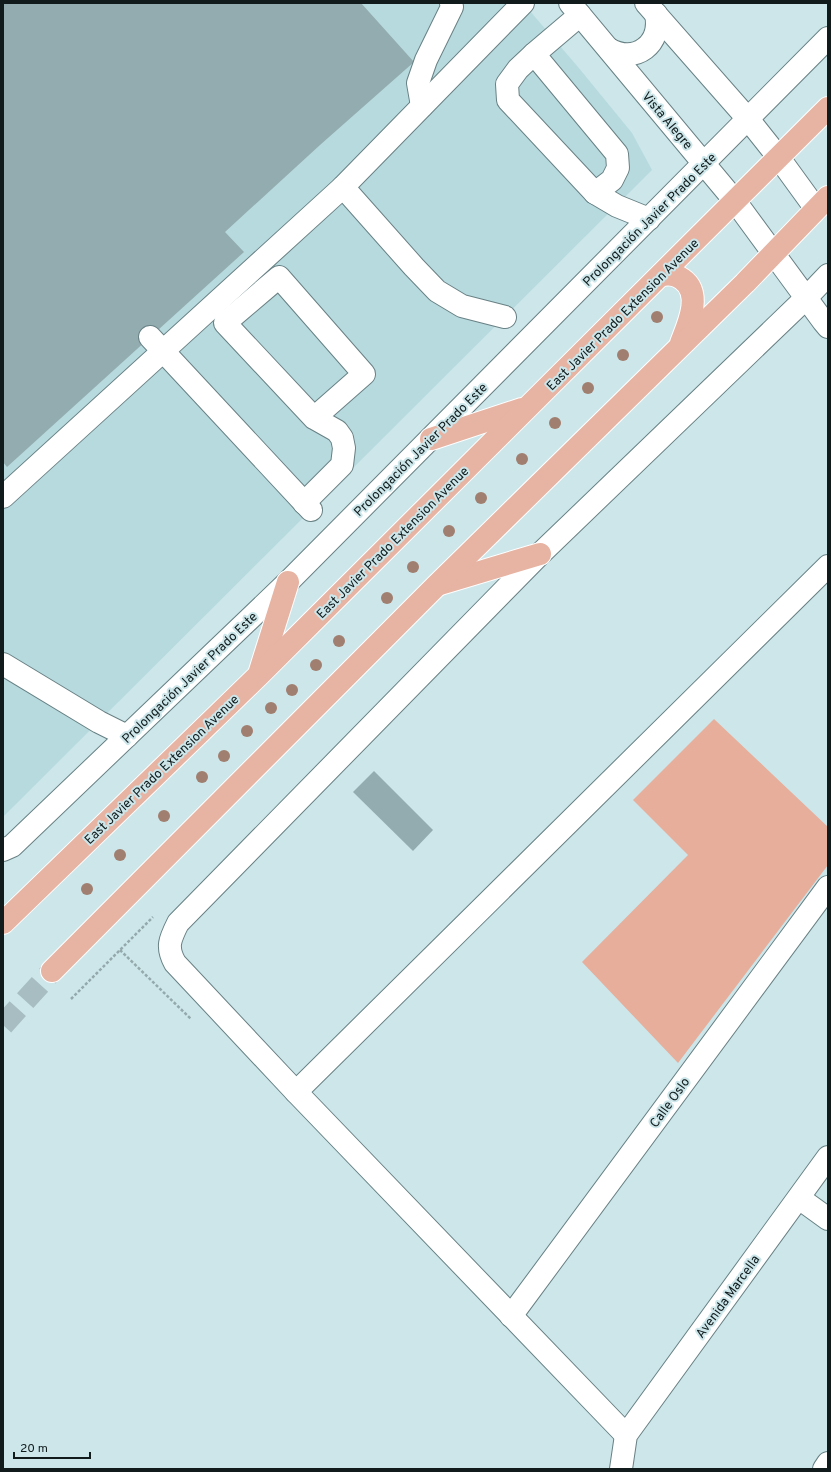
<svg xmlns="http://www.w3.org/2000/svg" width="831" height="1472" font-family="Overpass,sans-serif">
  <rect width="100%" height="100%" fill="#cce6ea"/>
  <polygon fill="#b7dadf" points="3,3 523,3 578,67 632,133 652,170 3,817"/>
  <polygon fill="#e7ae9b" points="714,719 828,827 828,865 678,1063 582,962 688,855 633,800"/>
  <g fill="#93acaf">
    <polygon points="3,3 361,3 414,62 320,145 225,232 244,252 7,467 3,462"/>
    <polygon points="374,771 433,830 413,851 353,792"/>
  </g>
  <g fill="none" stroke-linecap="round" stroke-linejoin="round">
    <polyline stroke="#a7bdc1" stroke-width="22" stroke-dasharray="22 11" stroke-linecap="butt" points="3,1025 52,971"/>
    <defs>
      <g id="minor">
        <polyline points="570,3 735,201 823,321 828,327"/>
        <polyline points="646,3 748,119 779,158 816,209"/>
        <polyline points="580,15 534,54 518,69 507,84 508,100 595,193 617,206 649,219"/>
        <path d="M609,49C636,64 662,44 656,14"/>
        <polyline points="534,54 617,154 618,168 612,180 595,193"/>
        <polyline points="422,106 418,83 426,60 452,7 451,3"/>
        <polyline points="343,187 414,267 437,291 462,306 505,317"/>
        <polyline points="150,337 311,510"/>
        <polyline points="3,497 343,187 523,3"/>
        <polyline points="304,503 342,465 344,448 342,438 337,431 314,418 225,323 279,277 364,374 314,418"/>
        <polyline points="3,664 99,722 127,736"/>
        <polyline points="3,850 12,846 288,582 828,38"/>
        <polyline points="296,1092 828,566"/>
        <polyline points="799,1198 828,1219"/>
        <polyline points="511,1316 828,887"/>
        <path d="M626,1435L296,1092L175,963C166,947 170,939 178,923L540,554L806,298L828,275"/>
        <polyline points="621,1469 626,1435 828,1157"/>
        <polyline points="824,1469 828,1463"/>
      </g>
      <g id="major">
        <path d="M661,275C669,274 675,274 682,279C703,293 688,325 681,343"/>
        <polyline points="431,439 522,409"/>
        <polyline points="440,584 540,554"/>
        <polyline points="260,671 288,582"/>
        <polyline points="3,923 260,674 828,108"/>
        <polyline points="52,971 437,585 745,283 828,197"/>
      </g>
    </defs>
    <use href="#minor" stroke="#688184" stroke-width="24"/>
    <use href="#major" stroke="#fff" stroke-width="24"/>
    <g stroke="#94a9ac" stroke-width="2.5" stroke-dasharray="3 2" stroke-linecap="butt">
      <polyline points="120,950 191,1019"/>
      <polyline points="71,999 153,917"/>
    </g>
    <use href="#minor" stroke="#fff" stroke-width="22"/>
    <use href="#major" stroke="#e7b3a2" stroke-width="22"/>
  </g>
  <g fill="#a17f70">
    <circle cx="657" cy="317" r="6"/>
    <circle cx="623" cy="355" r="6"/>
    <circle cx="588" cy="388" r="6"/>
    <circle cx="555" cy="423" r="6"/>
    <circle cx="522" cy="459" r="6"/>
    <circle cx="481" cy="498" r="6"/>
    <circle cx="449" cy="531" r="6"/>
    <circle cx="413" cy="567" r="6"/>
    <circle cx="387" cy="598" r="6"/>
    <circle cx="339" cy="641" r="6"/>
    <circle cx="316" cy="665" r="6"/>
    <circle cx="292" cy="690" r="6"/>
    <circle cx="271" cy="708" r="6"/>
    <circle cx="247" cy="731" r="6"/>
    <circle cx="224" cy="756" r="6"/>
    <circle cx="202" cy="777" r="6"/>
    <circle cx="164" cy="816" r="6"/>
    <circle cx="120" cy="855" r="6"/>
    <circle cx="87" cy="889" r="6"/>
  </g>
  <g text-anchor="middle" stroke-width="4" stroke-linejoin="round" paint-order="stroke">
    <g font-size="13" fill="#111b1c" stroke="#cce6ea">
      <text transform="translate(668 120) rotate(50)" y="5">Vista Alegre</text>
      <text transform="translate(649 219) rotate(-45)" y="5">Prolongación Javier Prado Este</text>
      <text transform="translate(622 314) rotate(-45)" y="5">East Javier Prado Extension Avenue</text>
      <text transform="translate(420 449) rotate(-45)" y="5">Prolongación Javier Prado Este</text>
      <text transform="translate(392 542) rotate(-45)" y="5">East Javier Prado Extension Avenue</text>
      <text transform="translate(189 677) rotate(-44)" y="5">Prolongación Javier Prado Este</text>
      <text transform="translate(161 769) rotate(-44)" y="5">East Javier Prado Extension Avenue</text>
      <text transform="translate(669 1102) rotate(-54)" y="5">Calle Oslo</text>
      <text transform="translate(727 1296) rotate(-54)" y="5">Avenida Marcella</text>
    </g>
  </g>
  <rect width="831" height="1472" fill="none" stroke="#111b1c" stroke-width="8"/>
  <path d="M14 1452v6h76v-6" fill="none" stroke="#111b1c" stroke-width="2"/>
  <text x="20" y="1452" font-size="12" fill="#111b1c" stroke="#cce6ea" stroke-width="3" paint-order="stroke">20 m</text>
</svg>
